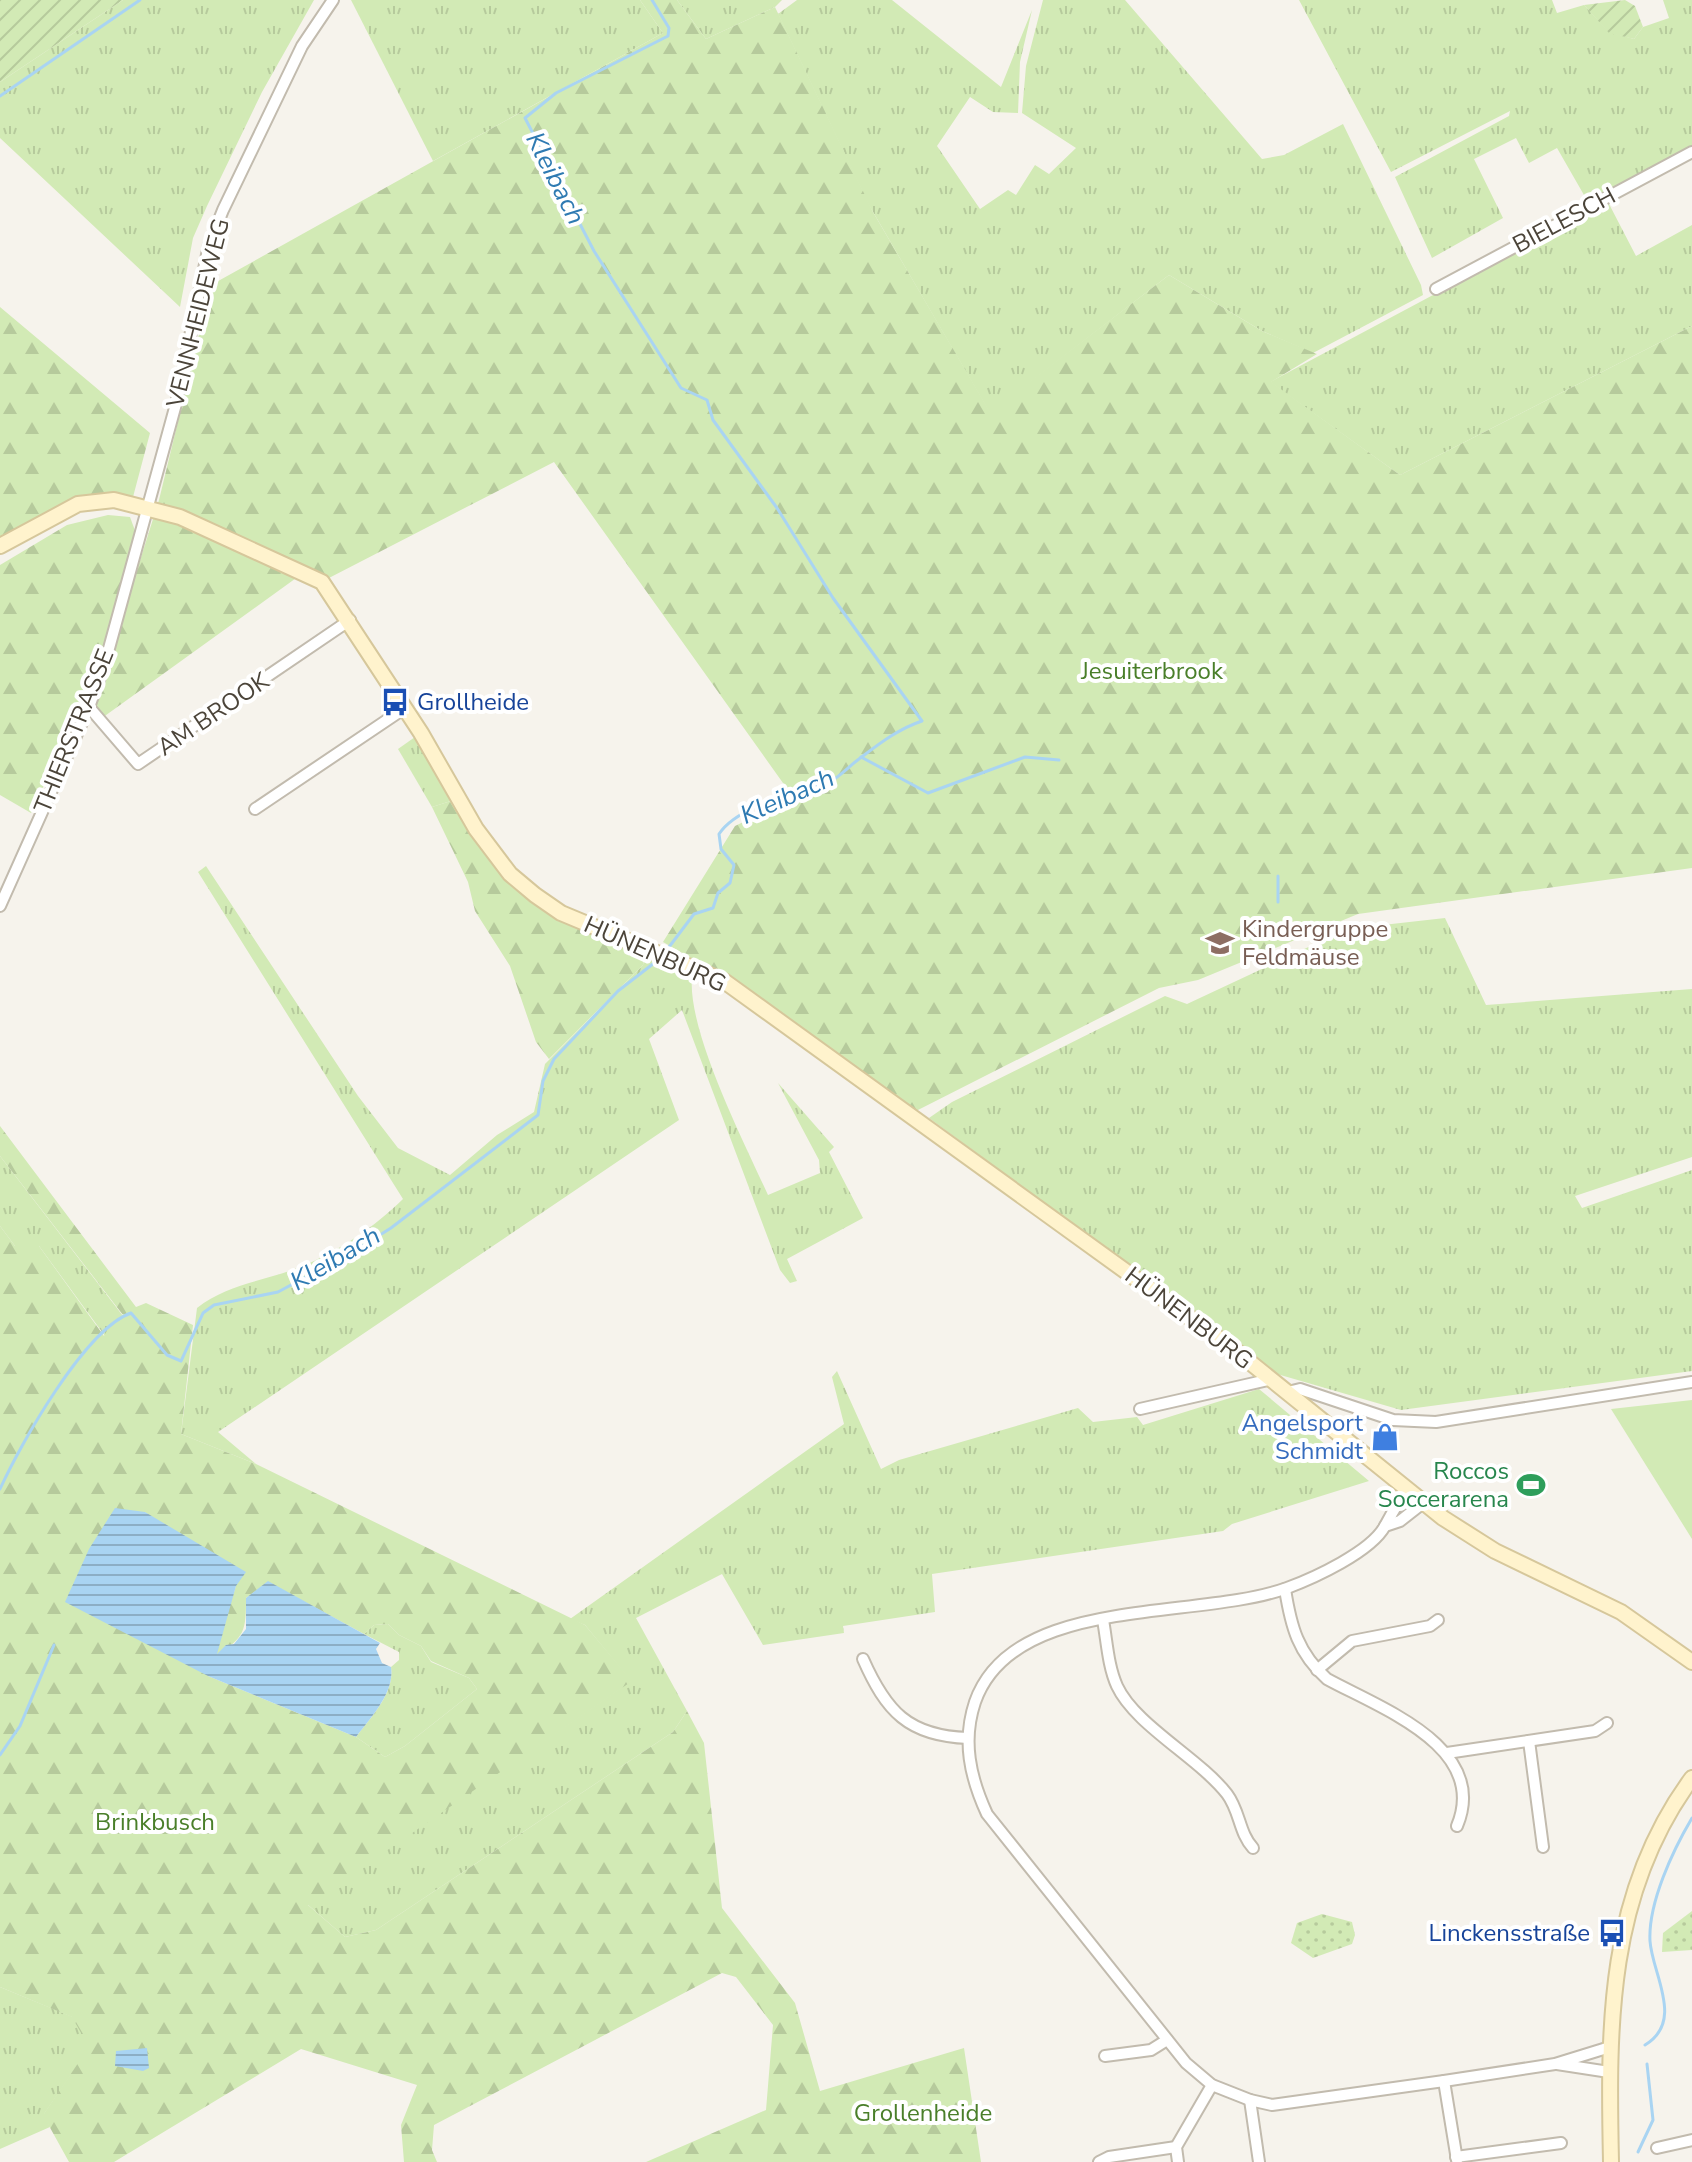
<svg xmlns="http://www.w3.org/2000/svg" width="1692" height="2162" font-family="'Nunito Sans',sans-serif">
  <defs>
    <pattern id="grass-tufts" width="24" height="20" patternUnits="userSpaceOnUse" patternTransform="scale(2)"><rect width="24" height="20" fill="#d2eab5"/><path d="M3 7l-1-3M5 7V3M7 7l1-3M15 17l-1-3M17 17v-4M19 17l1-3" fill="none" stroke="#b6ca9c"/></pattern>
    <pattern id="forest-firs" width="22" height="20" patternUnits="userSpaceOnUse" patternTransform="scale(2)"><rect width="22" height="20" fill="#d2eab5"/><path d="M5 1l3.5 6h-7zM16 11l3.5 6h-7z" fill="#b6ca9c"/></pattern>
    <pattern id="park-dots" width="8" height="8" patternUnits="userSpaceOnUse" patternTransform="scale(2)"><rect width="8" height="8" fill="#d2eab5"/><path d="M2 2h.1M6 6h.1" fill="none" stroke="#b6ca9c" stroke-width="1.8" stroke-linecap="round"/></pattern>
    <pattern id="garden-furrows" width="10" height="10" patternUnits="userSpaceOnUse" patternTransform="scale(2)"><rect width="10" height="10" fill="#d2eab5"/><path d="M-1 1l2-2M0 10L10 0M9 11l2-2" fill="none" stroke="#b6ca9c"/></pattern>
    <pattern id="water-rules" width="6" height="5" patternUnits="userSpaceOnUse" patternTransform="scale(2)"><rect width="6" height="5" fill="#a9d4f2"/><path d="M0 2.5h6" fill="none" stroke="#8caec5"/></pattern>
  </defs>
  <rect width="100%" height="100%" fill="#f6f3ec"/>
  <g fill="url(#grass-tufts)">
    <polygon points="123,0 314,0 262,92 207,206 193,238 180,307 0,138 0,82"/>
    <polygon points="351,0 640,0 663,33 433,161"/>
    <polygon points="677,0 782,0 775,7 706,39"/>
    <polygon points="797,0 892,0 1001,87 1032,10 1020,62 1018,113 993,112 970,97 937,146 980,209 1008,190 1016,195 1035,165 1049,174 1076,148 1022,113 1026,66 1043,0 1125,0 1262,159 1284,155 1343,124 1421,285 1423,295 1313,353 1262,331 1169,275 990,413 869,205 778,14"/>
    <polygon points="1299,0 1552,0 1557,13 1584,5 1609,32 1634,39 1643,27 1669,18 1663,0 1692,0 1692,147 1588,202 1557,148 1529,163 1516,138 1474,159 1503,218 1432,258 1395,177 1509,116 1510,111 1391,172"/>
    <polygon points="1608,202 1636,256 1692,225 1692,326 1400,475 1270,382 1598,207 1606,207"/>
    <polygon points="415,737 454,800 432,807 398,749"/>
    <path d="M206,866L358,1096L398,1148L450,1175L497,1135L534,1112L545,1064L643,965L644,958L692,977C687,1031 745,1144 768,1195L820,1173L819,1160L778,1083L834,1147L829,1152L863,1218L787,1259L797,1281L790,1283L780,1270L682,1010L649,1039L679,1120L218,1432L256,1464L181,1434L197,1308C227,1284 265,1281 300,1267C336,1253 376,1226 403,1199L198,872Z"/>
    <polygon points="1445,918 1486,1005 1692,989 1692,1157 1575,1196 1582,1208 1692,1170 1692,1371 1401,1410 1277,1374 929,1118 952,1102 1165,996 1187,1004 1347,929"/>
    <polygon points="0,1156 123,1316 105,1336 39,1246 15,1246 0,1226"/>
    <polygon points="837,1371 881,1469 899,1460 1078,1408 1093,1422 1137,1417 1143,1425 1259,1389 1369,1481 1232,1524 1223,1531 932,1574 935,1612 843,1626 844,1633 763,1645 722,1574 636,1618 687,1711 673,1732 376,1930 345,1937 307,1904 631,1681 585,1625 570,1619 844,1424 832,1377"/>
    <path d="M388,1624L399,1635L421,1646L431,1662L469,1678L477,1689L405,1746L385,1757L356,1737C371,1717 395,1693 391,1667L399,1660V1652L364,1634L374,1625Z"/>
    <polygon points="0,1987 73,2017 90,2047 44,2114 50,2127 0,2149"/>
  </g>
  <g fill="url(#forest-firs)" fill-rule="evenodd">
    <polygon points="640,0 677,0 706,39 775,7 873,212 990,412 1169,275 1262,331 1317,354 1271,382 1400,475 1692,326 1692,868 1358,914 1198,980 1159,988 916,1111 753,993 663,942 735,826 764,812 788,790 554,462 327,579 310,568 102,718 93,710 159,500 211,285 663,33"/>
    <path d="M0,307L150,433L133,497C72,490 50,510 0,541Z"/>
    <polygon points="108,515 130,517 137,536 101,661 31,813 0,795 0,565 67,525"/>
    <polygon points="454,800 498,871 513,884 643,954 643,965 549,1059 536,1042 510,966 475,911 468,882 432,807"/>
    <path d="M0,1126L136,1307L146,1303L193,1325L181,1434L256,1464L585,1625L632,1681L308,1905L345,1937L376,1930L673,1732L687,1711L704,1743L722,1908L795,2003L820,2091L964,2048L981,2162H646L766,2110L773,2025L736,1977L722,1973L434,2125L432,2150L437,2162H404L401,2125L417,2085L301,2049L114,2162H69L43,2115L89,2047L72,2017L0,1987V1226L15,1246H39L104,1336L112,1322L123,1315L0,1156ZM145,1512L236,1586L215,1650L217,1655C245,1637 246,1631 246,1598L268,1582L364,1634L374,1625L388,1624L399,1635L421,1646L431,1661L469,1678L477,1689L405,1746L385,1757L356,1737L208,1676Z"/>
  </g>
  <g fill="url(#park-dots)">
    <polygon points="1692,1911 1692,1950 1662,1952 1663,1933"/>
    <polygon points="1322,1914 1352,1922 1355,1935 1352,1944 1313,1958 1291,1943 1297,1923"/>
  </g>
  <g fill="url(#garden-furrows)">
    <polygon points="0,0 123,0 0,82"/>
    <polygon points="1625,0 1635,6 1643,27 1634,39 1609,33 1584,5"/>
  </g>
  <polygon fill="#d2eab5" points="1692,1400 1692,1539 1611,1409"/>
  <g fill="url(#water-rules)">
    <path d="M115,1508L145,1512L246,1572L236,1586L217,1654L226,1645L234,1644L246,1629V1598L268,1581L380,1643L376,1649L382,1663L391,1667C395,1692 371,1717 356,1737L208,1676L65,1602L89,1549Z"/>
    <polygon points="147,2048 149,2068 143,2071 115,2066 116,2051"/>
  </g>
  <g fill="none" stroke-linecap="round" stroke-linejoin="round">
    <g stroke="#a9d4f2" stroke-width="3">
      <path d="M652,0L669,28L668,36L556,93L525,118L594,251L681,388L707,400L713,420L777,508L833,598L922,721C898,729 879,744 859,759C849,766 840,777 829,782C798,793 738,805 719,834L721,849L734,865L730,883L718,893L713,908L694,914L666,951"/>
      <polyline points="0,96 140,0"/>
      <polyline points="861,757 928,793 1025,757 1059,760"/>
      <polyline points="1278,876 1278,902"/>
      <path d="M0,1489C20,1445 85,1329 131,1313L167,1355L181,1361L203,1313L214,1305L278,1292L356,1250L391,1228L538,1115L543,1081L554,1059L618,991L658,960"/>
      <polyline points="0,1755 20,1726 54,1645"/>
      <path d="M1645,2045C1685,2021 1652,1974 1650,1941C1648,1903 1673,1850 1692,1818"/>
      <polyline points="1638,2152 1653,2120 1647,2064"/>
    </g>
    <defs>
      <g id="street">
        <polyline points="1436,289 1692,152"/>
        <polyline points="89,707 138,764 350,620"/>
        <polyline points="255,809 405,708"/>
        <polyline points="0,906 89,707 105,663 176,404 209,245 223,210 302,46 333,0"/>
        <polyline points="1288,1392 1300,1389 1393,1420 1436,1422 1692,1382"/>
        <polyline points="1140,1409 1272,1379"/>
        <path d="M1407,1491C1397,1503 1392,1513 1385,1526C1371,1552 1314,1578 1287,1588C1196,1621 1013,1594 975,1702C962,1741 970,1777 987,1814L1186,2063L1212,2085L1250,2100L1272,2105L1444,2081L1555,2064L1610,2047"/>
        <polyline points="1385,1526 1400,1521 1423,1503"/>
        <path d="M1285,1589C1291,1627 1298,1653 1327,1679C1380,1708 1490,1747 1457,1826"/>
        <path d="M1103,1620C1107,1642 1108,1666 1117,1686C1135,1725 1199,1758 1227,1794C1240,1811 1239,1833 1253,1848"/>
        <path d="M863,1659C886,1711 908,1736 968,1738"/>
        <polyline points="1317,1670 1352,1641 1430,1626 1438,1620"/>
        <polyline points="1529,1741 1543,1847"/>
        <polyline points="1447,1753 1595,1731 1607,1723"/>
        <polyline points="1105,2056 1151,2050 1167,2040"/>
        <polyline points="1557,2064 1609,2072"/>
        <polyline points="1444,2081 1457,2160"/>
        <polyline points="1250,2100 1259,2162"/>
        <polyline points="1657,2148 1692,2140"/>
        <polyline points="1456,2157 1561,2143"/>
        <polyline points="1099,2162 1109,2157 1176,2147"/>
        <polyline points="1178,2162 1176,2147 1212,2085"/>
      </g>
      <g id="secondary">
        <polyline points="0,546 78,504 114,500 180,517 322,582 421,733 476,829 510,874 535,895 561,913 724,981 1236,1351 1443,1518 1495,1551 1621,1612 1692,1662"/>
        <path d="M1611,2162C1608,2025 1607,1893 1692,1778"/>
      </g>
    </defs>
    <use href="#street" stroke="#c2bbae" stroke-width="14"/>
    <use href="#secondary" stroke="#d6c79b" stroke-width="18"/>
    <use href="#street" stroke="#fff" stroke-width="10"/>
    <use href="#secondary" stroke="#fff3cd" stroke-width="14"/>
  </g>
  <defs>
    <symbol id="bus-bare" viewBox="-9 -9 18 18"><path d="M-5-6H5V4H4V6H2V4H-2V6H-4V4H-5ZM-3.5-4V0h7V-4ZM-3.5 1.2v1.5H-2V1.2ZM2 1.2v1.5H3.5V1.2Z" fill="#1a4fb4" stroke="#fff" stroke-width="2.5" paint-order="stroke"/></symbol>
    <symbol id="school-bare" viewBox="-9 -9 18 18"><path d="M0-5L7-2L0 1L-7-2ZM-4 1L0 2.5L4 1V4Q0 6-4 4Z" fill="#8d6e63" stroke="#fff" stroke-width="2.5" paint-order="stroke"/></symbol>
    <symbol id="shop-bare" viewBox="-9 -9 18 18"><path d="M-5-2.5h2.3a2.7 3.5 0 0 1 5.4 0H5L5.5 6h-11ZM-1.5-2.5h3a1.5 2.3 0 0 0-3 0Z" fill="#3f7fe0" stroke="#fff" stroke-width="2.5" paint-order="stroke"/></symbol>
    <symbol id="stadium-bare" viewBox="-9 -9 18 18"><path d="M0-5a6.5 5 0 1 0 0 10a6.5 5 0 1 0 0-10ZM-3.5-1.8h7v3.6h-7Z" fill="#2e9e5b" stroke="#fff" stroke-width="2.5" paint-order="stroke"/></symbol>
  </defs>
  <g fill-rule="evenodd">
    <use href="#bus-bare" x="375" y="682" width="40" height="40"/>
    <use href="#school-bare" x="1200" y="923" width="40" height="40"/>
    <use href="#shop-bare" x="1365" y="1417" width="40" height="40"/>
    <use href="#stadium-bare" x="1511" y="1465" width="40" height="40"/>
    <use href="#bus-bare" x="1592" y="1913" width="40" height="40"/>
  </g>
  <g text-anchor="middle" stroke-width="8" stroke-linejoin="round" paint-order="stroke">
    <g font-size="24" fill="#4b4439" stroke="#fff">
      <text transform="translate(1564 220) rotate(-28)" y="8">BIELESCH</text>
      <text transform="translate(198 313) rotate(-76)" y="8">VENNHEIDEWEG</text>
      <text transform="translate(213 714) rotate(-34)" y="8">AM BROOK</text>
      <text transform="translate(74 731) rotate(-68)" y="8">THIERSTRASSE</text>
      <text transform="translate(655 954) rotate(24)" y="8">HÜNENBURG</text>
      <text transform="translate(1189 1318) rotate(37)" y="8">HÜNENBURG</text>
    </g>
    <g font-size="24" fill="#4a7f2a" stroke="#fff">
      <text x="1152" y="679">Jesuiterbrook</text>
      <text x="155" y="1830">Brinkbusch</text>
      <text x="923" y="2121">Grollenheide</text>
    </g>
    <g font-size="24" fill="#164399" stroke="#fff" text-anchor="start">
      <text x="417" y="710">Grollheide</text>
      <text x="1590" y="1941" text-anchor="end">Linckensstraße</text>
    </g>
    <g font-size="24" fill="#785e54" stroke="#fff" text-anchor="start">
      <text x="1242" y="937">Kindergruppe<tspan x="1242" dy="28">Feldmäuse</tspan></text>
    </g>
    <g font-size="24" fill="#366cbe" stroke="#fff" text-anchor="end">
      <text x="1363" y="1431">Angelsport<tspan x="1363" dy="28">Schmidt</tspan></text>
    </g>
    <g font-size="24" fill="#27864d" stroke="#fff" text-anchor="end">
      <text x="1509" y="1479">Roccos<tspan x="1509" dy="28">Soccerarena</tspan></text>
    </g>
    <g font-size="26" font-style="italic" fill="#2e7ab2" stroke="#fff">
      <text transform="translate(556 178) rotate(63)" y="9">Kleibach</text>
      <text transform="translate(787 796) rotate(-24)" y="9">Kleibach</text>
      <text transform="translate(335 1258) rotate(-31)" y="9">Kleibach</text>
    </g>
  </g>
</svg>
